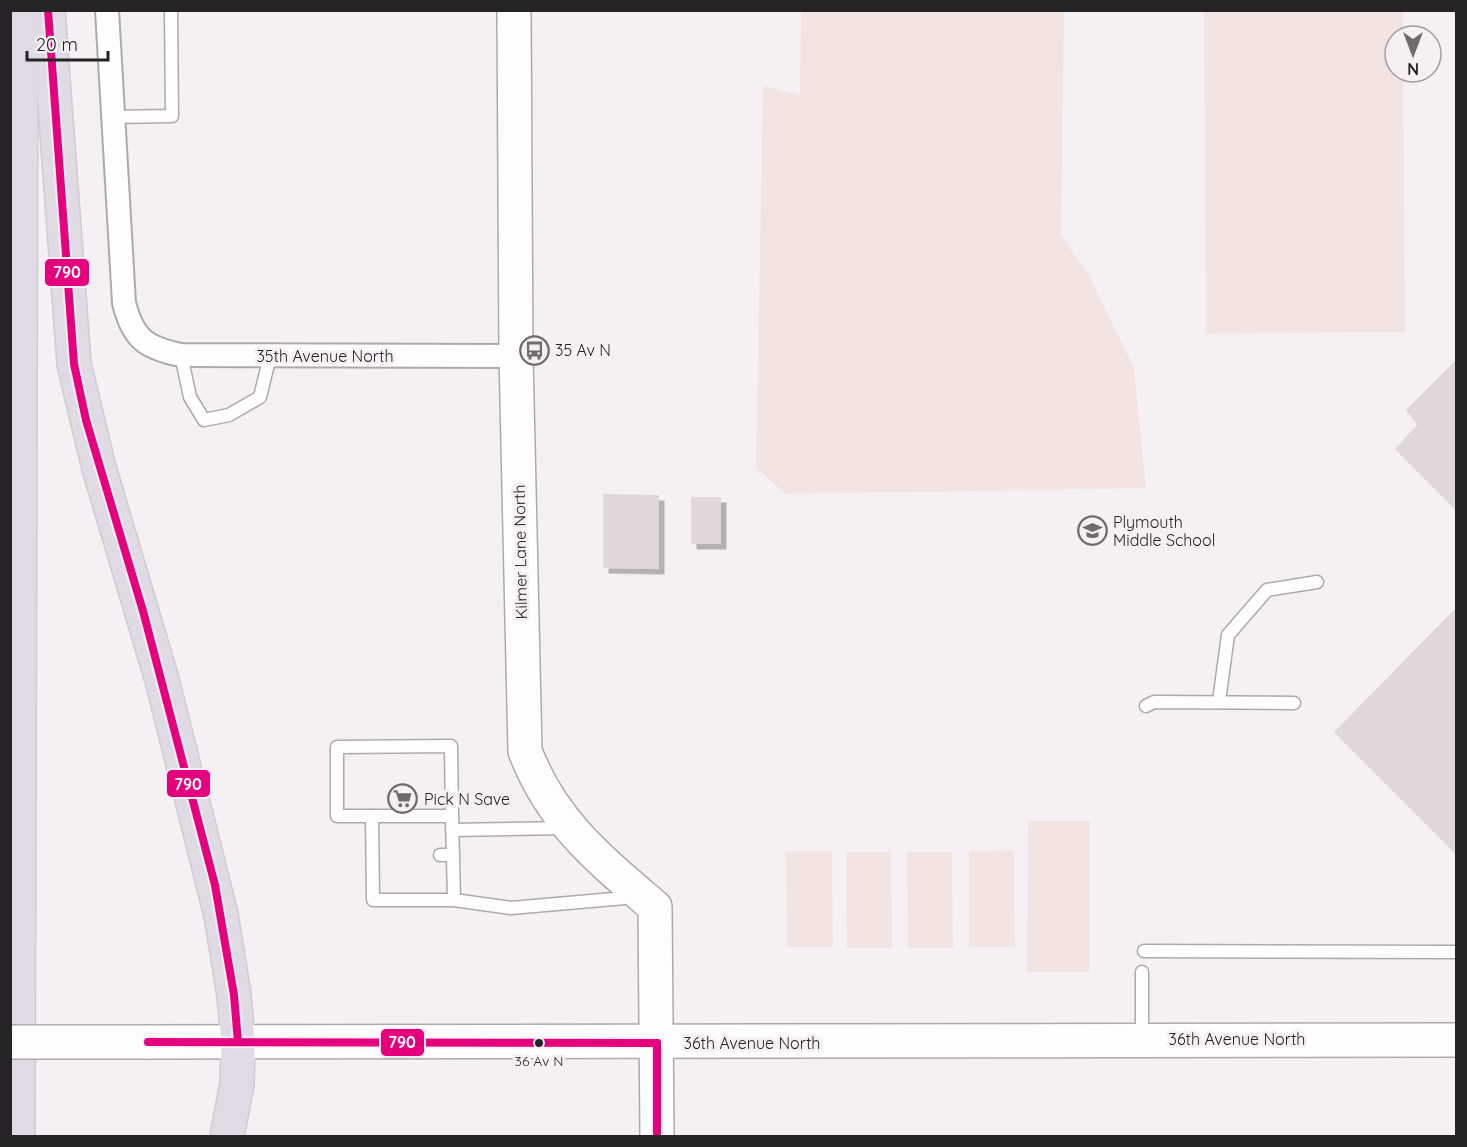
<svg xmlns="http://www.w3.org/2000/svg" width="1467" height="1147" font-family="Quicksand,sans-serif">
  <defs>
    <filter id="shadow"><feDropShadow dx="5.5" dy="5.5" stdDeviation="0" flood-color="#0004"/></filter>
  </defs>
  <rect width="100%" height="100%" fill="#f5f0f3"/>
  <g fill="#f4e4e1">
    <polygon points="801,11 1064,11 1061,236 1088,273 1134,368 1146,488 785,494 756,467 763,86 800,95"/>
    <polygon points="1204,11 1403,11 1403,36 1395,36 1395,72 1403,72 1405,332 1206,334"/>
    <polygon points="1028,821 1090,821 1090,972 1027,972"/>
    <polygon points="1014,850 1015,947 969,947 969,851"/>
    <polygon points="786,851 832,851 833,947 787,947"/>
    <polygon points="846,852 891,852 892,948 847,948"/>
    <polygon points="907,852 952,852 953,948 908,948"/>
  </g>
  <g fill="#dfd7d9" filter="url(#shadow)">
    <polygon points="1456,360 1456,510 1395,449 1417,425 1406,410"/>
    <polygon points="603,494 659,495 659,569 603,568"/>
    <rect x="691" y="497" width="30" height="47"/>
    <polygon points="1456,608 1456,854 1334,732"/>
  </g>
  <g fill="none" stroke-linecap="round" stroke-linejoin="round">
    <defs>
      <g id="lane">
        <polyline points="112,117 172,116 171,10"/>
        <polyline points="181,355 190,397 204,420 229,415 260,397 270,356"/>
        <polyline points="1219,701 1228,635 1267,590 1317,582"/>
        <polyline points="1146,706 1154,702 1294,703"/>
        <polyline points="372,816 337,816 337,747 451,746 452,816"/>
        <polyline points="452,830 565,828"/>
        <polyline points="440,855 453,855"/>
        <polyline points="454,900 452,816 372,816 373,900 454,900 511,908 636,897"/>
        <polyline points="1144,951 1456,952"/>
        <polyline points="1142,1040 1142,972"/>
      </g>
      <path id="street" d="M107,10L124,303C133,339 146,348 181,355L516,356"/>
      <g id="secondary">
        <path d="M514,10L516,356L525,751C552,822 599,859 655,907L657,1136"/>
        <polyline points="148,1042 1456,1040"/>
      </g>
      <g id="highway">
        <polyline points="48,10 74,364 99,468 162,680 221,915 234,995 238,1042 237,1084 227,1136"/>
        <polyline points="18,1136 21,10"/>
      </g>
    </defs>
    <use href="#lane" stroke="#adaaac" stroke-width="15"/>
    <use href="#street" stroke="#adaaac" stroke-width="26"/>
    <use href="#secondary" stroke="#adaaac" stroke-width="36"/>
    <use href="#highway" stroke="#cfcdcf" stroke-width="36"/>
    <use href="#lane" stroke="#fefdfd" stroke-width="12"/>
    <use href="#street" stroke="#fefdfd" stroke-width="22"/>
    <use href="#secondary" stroke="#fefdfd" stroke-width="33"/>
    <use href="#highway" stroke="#e0dae5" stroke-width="33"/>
    <defs>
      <polyline id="secondary-bridge" points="10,1042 148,1042"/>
    </defs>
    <use href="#secondary-bridge" stroke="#adaaac" stroke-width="36" stroke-linecap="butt"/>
    <use href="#secondary-bridge" stroke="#fefdfd" stroke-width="33"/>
    <defs>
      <g id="bus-1">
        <polyline points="48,10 74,364 86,420 143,611 215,885 234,995 238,1042"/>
        <polyline points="148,1042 657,1043"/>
        <polyline points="657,1043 657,1136"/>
      </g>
    </defs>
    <use href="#bus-1" stroke="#f6eff4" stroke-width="12"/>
    <use href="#bus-1" stroke="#e5007d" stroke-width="8"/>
  </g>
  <defs>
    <symbol id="bus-ring" viewBox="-11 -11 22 22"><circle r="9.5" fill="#f6eff4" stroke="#6e6b6d" stroke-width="1.5"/><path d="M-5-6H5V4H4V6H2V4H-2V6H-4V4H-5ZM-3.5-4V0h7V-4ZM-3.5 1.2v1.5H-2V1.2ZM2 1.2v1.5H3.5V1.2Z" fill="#6e6b6d"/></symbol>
    <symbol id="school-ring" viewBox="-11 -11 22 22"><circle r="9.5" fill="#f6eff4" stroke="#6e6b6d" stroke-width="1.5"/><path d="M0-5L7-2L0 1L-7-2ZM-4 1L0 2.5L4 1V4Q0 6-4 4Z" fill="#6e6b6d"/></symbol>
    <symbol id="supermarket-ring" viewBox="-11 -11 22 22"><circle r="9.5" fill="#f6eff4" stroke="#6e6b6d" stroke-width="1.5"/><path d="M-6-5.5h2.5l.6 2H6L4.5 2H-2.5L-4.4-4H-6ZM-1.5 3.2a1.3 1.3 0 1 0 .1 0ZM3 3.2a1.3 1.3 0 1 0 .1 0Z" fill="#6e6b6d"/></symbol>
  </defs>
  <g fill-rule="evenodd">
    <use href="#bus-ring" x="518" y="334" width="33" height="33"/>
    <use href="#school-ring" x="1076" y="514" width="33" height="33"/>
    <use href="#supermarket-ring" x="386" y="782" width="33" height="33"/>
  </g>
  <circle fill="#252325" stroke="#f6eff4" stroke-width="2" cx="539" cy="1043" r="5"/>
  <g text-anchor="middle" stroke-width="6" stroke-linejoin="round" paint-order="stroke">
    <g font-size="14" fill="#252325" stroke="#f6eff4">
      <text x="539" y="1066">36 Av N</text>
    </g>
    <g font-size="16" fill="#252325" stroke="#f6eff4" text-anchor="start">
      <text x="555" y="356">35 Av N</text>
      <text x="1113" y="528">Plymouth<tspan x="1113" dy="18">Middle School</tspan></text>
      <text x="424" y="805">Pick N Save</text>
    </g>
    <g font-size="16" fill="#252325" stroke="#f6eff4">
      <text x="325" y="362">35th Avenue North</text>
      <text transform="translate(520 552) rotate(-91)" y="6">Kilmer Lane North</text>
      <text x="1237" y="1045">36th Avenue North</text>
      <text x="752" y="1049">36th Avenue North</text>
    </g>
  </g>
  <g stroke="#f6eff4" stroke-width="2">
    <rect x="44" y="258" width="46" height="29" rx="6" fill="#e5007d"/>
    <rect x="166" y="769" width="45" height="29" rx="6" fill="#e5007d"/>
    <rect x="380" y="1028" width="45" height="29" rx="6" fill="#e5007d"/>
  </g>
  <g font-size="16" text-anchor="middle" font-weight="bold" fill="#fff">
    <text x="67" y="278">790</text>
    <text x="188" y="790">790</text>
    <text x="402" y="1048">790</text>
  </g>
  <rect width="1467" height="1147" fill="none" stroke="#252325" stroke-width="24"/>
  <g transform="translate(1413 54) rotate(180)"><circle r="28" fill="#f6eff4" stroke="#a29da1" stroke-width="1.5"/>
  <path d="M0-4.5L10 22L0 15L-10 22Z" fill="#6e6b6d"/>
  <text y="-9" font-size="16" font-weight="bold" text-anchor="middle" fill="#252325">N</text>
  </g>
  <path d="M27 51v9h81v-9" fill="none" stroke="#252325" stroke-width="3"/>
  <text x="36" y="51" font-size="18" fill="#252325" stroke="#f6eff4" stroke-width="4.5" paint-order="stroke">20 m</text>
</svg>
